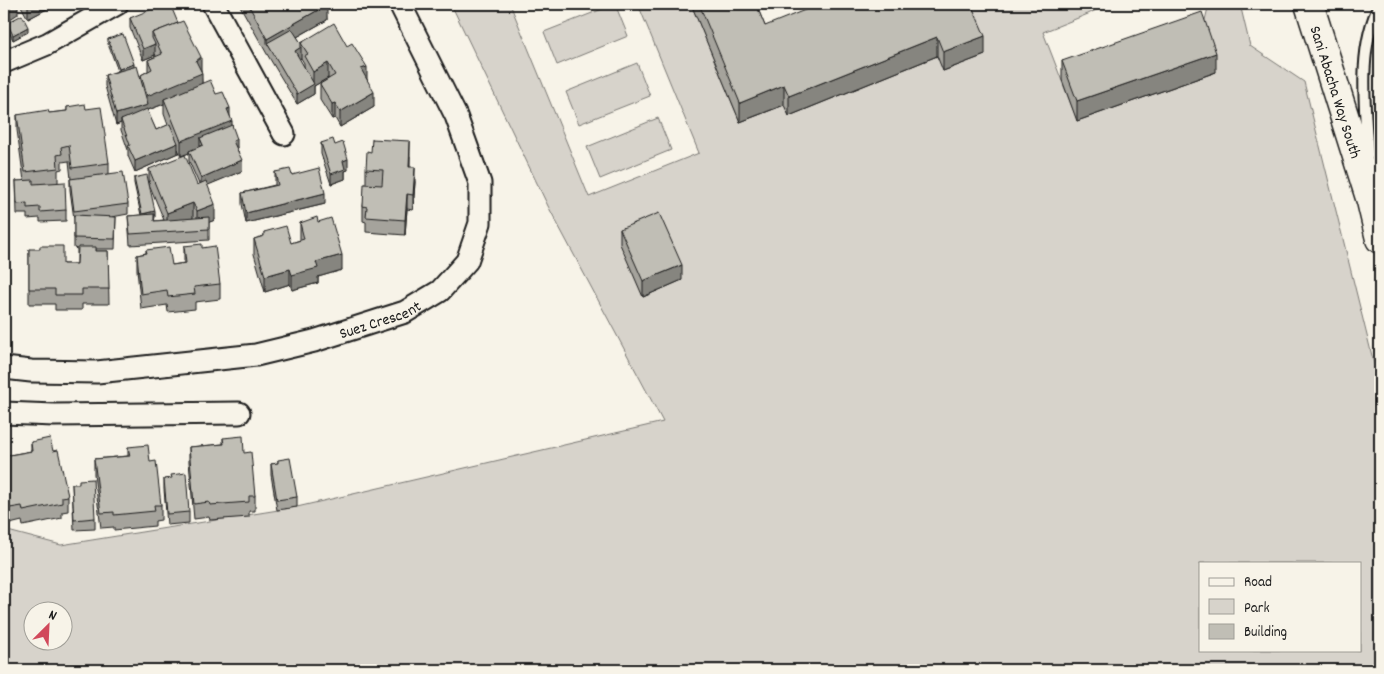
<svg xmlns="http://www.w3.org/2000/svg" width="1384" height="674" font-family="Dekko,sans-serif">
  <rect width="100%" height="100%" fill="#f7f3e8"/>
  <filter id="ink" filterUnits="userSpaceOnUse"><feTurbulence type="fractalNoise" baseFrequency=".02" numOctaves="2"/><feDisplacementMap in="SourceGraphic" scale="10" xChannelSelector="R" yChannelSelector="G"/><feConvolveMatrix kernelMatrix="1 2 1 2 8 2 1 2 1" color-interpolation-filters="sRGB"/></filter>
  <g filter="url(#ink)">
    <g fill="#d7d3cb" stroke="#7a7874" fill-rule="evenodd">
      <path d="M451,4H510L589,197L699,153L638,4H691L740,122L784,105L789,115L937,56L944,71L964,4H1108L1088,14L1043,32L1077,120L1216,72L1202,32L1209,4H1240L1250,46L1304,82L1380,388V670H4V530L61,545L297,507L663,422L548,206ZM1200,563H1360V650H1200ZM32,612H62V642H32Z"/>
      <polygon points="615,4 628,36 557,65 544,32"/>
      <polygon points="637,63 650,96 579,124 566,92"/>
      <polygon points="658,118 671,150 600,179 587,147"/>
    </g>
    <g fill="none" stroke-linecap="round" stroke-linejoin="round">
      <defs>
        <path id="service" d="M1368,155C1365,107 1357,48 1380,4"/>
        <g id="minor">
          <polyline points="213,4 284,134"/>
          <polyline points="4,62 47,44 117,4"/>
          <path id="s1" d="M4,368L31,371L97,372L256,355L314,341L405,312L440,291L467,261L480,223V183L456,116L400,4"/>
          <polyline points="4,413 54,415 239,413"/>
        </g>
        <g id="trunk">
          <path id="s2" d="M1309,4L1371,201L1380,239"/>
        </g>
      </defs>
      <use href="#service" stroke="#1c1c1c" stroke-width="14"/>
      <use href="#minor" stroke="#1c1c1c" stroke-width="25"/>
      <use href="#trunk" stroke="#1c1c1c" stroke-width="31"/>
      <use href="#service" stroke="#f7f3e8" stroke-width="10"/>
      <use href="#minor" stroke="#f7f3e8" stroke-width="21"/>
      <use href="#trunk" stroke="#f7f3e8" stroke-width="28"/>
    </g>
    <g fill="#a5a39c" stroke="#1c1c1c" fill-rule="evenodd">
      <polygon points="20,4 56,4 28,19"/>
      <path d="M239,4H326L327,20L297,37L301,43L367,79L374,107L340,127L335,118L332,119L320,100V84L329,79L328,78L314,86V94L297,104L267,54ZM301,58L304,63V67L299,59Z"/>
      <polygon points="691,4 756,4 765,26 971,4 985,55 943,71 937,56 789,116 784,105 740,122"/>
      <path d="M130,18L178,23L201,70L202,83L216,94L230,116L242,171L207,185L215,220L209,222V240L130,245L128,216L141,215L134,183V178L155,217L154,221L164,220L149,184V169L197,185L199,184L189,161V153L181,156L178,149V153L135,172L128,156V150L121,130V123L116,125L105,86V75L118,71L108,44V39L134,67L141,79V75L148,71V60L156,56L155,54V55L143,60L130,28ZM164,104V114L168,125L156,130L148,113V110Z"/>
      <polygon points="7,23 28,32 13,40 7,28"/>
      <polygon points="1062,61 1216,72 1077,121 1062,80"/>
      <polygon points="67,107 86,109 109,163 109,174 128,204 128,214 112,217 116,217 115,249 96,249 96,251 108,251 109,304 82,304 82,310 55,310 55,304 29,304 29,249 63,264 77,264 77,249 74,248 74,219 70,190 70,179 71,179 69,161 62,162 62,169 58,170 58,183 66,210 66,221 40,222 40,218 27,219 27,214 17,214 16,181 24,181 17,130 17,115 49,113 67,111"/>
      <polygon points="321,143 335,145 348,170 345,171 345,179 331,184 321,154"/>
      <polygon points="410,156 410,167 415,182 413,210 407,209 405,235 366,232 366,222 363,221 363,206 366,184 366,169"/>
      <polygon points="275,172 292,175 325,204 246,223 242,204 242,193 275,185"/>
      <polygon points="318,222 342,270 318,277 318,283 292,290 290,284 265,292 254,254 254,239 264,236 264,232 291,243 300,240 300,223"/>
      <polygon points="620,229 682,280 643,297 620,244"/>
      <polygon points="184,246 202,248 220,284 220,299 195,302 195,309 168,312 167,305 141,309 137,270 137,255 146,253 146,250 172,265 184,263"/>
      <polygon points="223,438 244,453 255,496 255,511 249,511 249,517 210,520 209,517 194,519 189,462 189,447 223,444"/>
      <polygon points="31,442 53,451 68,496 68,511 62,512 62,518 23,526 22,521 10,524 4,499 4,456 31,451"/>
      <polygon points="128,447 150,462 161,505 161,520 155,521 155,526 114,530 114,527 101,528 94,474 94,459 128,456"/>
      <polygon points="278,460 297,497 297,507 277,510 271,475 271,464 278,463"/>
      <polygon points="164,479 189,512 189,523 167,525 164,489"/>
      <polygon points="72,484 95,518 95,529 74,530"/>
    </g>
    <g fill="#86857f" stroke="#1c1c1c">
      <polygon points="10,4 18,4 18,14 4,23 4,8"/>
      <polygon points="28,4 56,4 28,19"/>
      <polygon points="327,5 327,20 272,51 267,43 267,39"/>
      <polygon points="28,27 28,32 13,40 13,35"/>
      <polygon points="985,36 985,55 943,71 943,52"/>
      <polygon points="937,37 937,56 789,116 789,96"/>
      <polygon points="155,44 155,55 143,60 143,49"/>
      <polygon points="301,47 301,58 295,62 295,51"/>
      <polygon points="1216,53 1216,72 1077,121 1077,101"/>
      <polygon points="201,57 201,72 202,73 202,88 164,99 164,104 148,110 148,115 121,120 121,123 116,125 116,114 147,105 147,96 196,61"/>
      <polygon points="328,63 328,78 314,86 314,94 297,104 297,94 313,84 313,72"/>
      <polygon points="134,64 134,69 119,74 119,69"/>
      <polygon points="367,67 367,82 361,69"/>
      <polygon points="784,85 784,105 740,122 740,103"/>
      <polygon points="374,92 374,107 340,127 340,112"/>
      <polygon points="335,103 335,118 332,119 332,104"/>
      <polygon points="230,108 230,121 232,121 232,136 203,145 200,138 200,149 189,151 189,153 181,156 181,141"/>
      <polygon points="237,139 237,149 233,151 233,141"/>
      <polygon points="410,141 410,156 409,182 409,167"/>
      <polygon points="178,143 178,153 135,172 135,161"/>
      <polygon points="348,159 348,170 345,171 345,179 331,184 331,174 343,161"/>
      <polygon points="242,160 242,171 201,188 201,178"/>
      <polygon points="415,167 415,182 413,210 413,195"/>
      <polygon points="325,193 325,204 246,223 246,213"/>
      <polygon points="407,194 407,209 405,235 405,220"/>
      <polygon points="193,203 193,218 167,228 167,213"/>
      <polygon points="215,204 215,220 197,227 197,211"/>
      <polygon points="155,211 155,217 142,220 142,214"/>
      <polygon points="5,250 5,265 4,272 4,257"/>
      <polygon points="342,255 342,270 318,277 318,283 292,290 292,275 316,262"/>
      <polygon points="682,265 682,280 643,297 643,281"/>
      <polygon points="290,269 290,284 265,292 265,276"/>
    </g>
    <g fill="#c0beb5" stroke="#1c1c1c">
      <polygon points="4,4 10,4 4,8"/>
      <polygon points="164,4 170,4 178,23 152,33 152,38 155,44 143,49 130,18"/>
      <polygon points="248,4 326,4 327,5 267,39"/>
      <polygon points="699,4 756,4 765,26 820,4 971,4 985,36 943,52 937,37 789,96 784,85 740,103"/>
      <polygon points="1202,12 1216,53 1077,101 1062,61"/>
      <polygon points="22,15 28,27 13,35 7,23"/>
      <polygon points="183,21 201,57 196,61 202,73 147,96 141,75 152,69 148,60 162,54 152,33"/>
      <polygon points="334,23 347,46 352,43 367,67 361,69 374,92 340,112 335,103 332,104 320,84 335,75 328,63 313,72 304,56 308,54 301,43"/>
      <polygon points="292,29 301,43 301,47 295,51 314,84 297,94 267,43"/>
      <polygon points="123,34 134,64 119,69 108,39"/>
      <polygon points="137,66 148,105 116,114 105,75"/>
      <polygon points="210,80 216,94 223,92 230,108 227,109 232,121 181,141 164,99"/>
      <polygon points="85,104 86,109 101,107 109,163 72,168 69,145 61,147 62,154 57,155 58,168 25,172 17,115 48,110 49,113 67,111 67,107"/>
      <polygon points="147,109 156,130 170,124 178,143 135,161 128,146 130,145 121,120"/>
      <polygon points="232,125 237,139 233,141 242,160 201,178 189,151 203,145 200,138"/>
      <polygon points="333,139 335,145 343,142 348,159 343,161 345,169 331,174 321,143"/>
      <polygon points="372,139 410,141 409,167 415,167 413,195 407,194 405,220 366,217 367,207 363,206 364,184 382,185 383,170 366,169 367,151 371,152"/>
      <polygon points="185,155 197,185 206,181 215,204 197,211 193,203 167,213 149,169"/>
      <polygon points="319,168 325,193 246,213 242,193 278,185 275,172 290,169 292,175"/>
      <polygon points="123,172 128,204 74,211 70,179"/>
      <polygon points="147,175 155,211 142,214 134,178"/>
      <polygon points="33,180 33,184 65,182 66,210 40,212 40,207 27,208 27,203 17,204 16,181"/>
      <polygon points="659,213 682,265 643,281 620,229"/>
      <polygon points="154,214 154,221 209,217 209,229 130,234 128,216"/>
      <polygon points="74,215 116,217 115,239 74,238"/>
      <polygon points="317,217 318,222 331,218 342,255 316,262 318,268 292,275 290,269 265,276 254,239 264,236 264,232 286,226 291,243 304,239 300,223"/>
      <polygon points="202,244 202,248 215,246 220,284 194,287 195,294 168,297 167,290 141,294 137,255 147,253 146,250 169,247 172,265 186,263 184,246"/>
      <polygon points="40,246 63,246 63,264 77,264 78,247 96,247 96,251 108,251 109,289 82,289 82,295 55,295 55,289 29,289 29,249 40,249"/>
      <polygon points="243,436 244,453 251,452 255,496 249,496 249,502 210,505 209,502 194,504 189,447 224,444 223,438"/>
      <polygon points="50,438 53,451 58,450 68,496 62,497 62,503 23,511 22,506 10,508 4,484 4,456 32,451 31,442"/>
      <polygon points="148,445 150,462 156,461 161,505 154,505 155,511 114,515 114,512 101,513 94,459 130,456 128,447"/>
      <polygon points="290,458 297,497 277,500 271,464 278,463 278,460"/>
      <polygon points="186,473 189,512 167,514 164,479 172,478 171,475"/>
      <polygon points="93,479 95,518 74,520 72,484 79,484 79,480"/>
    </g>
  </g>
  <g text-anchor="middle" stroke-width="4.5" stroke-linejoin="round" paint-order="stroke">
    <g font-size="16" fill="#1c1c1c" stroke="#f7f3e8">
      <text dy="6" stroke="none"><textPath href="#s2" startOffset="92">Sani Abacha Way South</textPath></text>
      <text dy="6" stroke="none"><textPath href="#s1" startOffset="382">Suez Crescent</textPath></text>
    </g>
  </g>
  <rect width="1384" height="674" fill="none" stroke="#f7f3e8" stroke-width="20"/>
  <rect x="10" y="10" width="1364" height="654" fill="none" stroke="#1c1c1c" stroke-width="2" filter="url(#ink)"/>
  <rect x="1199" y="562" width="162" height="90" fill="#f7f3e8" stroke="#9f9d96"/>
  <rect x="1209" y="578" width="25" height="8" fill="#f7f3e8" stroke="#9f9d96"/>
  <text x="1244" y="586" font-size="15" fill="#1c1c1c">Road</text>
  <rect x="1209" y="599" width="25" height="15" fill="#d7d3cb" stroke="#9f9d96"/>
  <text x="1244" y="612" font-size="15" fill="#1c1c1c">Park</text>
  <rect x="1209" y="624" width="25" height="15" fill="#c0beb5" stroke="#9f9d96"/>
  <text x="1244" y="636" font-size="15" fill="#1c1c1c">Building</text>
  <g transform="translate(48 626) rotate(24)"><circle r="24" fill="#f7f3e8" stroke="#9f9d96"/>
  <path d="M0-4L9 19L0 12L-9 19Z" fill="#d1495b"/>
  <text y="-8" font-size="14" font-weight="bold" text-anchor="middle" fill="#1c1c1c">N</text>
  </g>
</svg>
